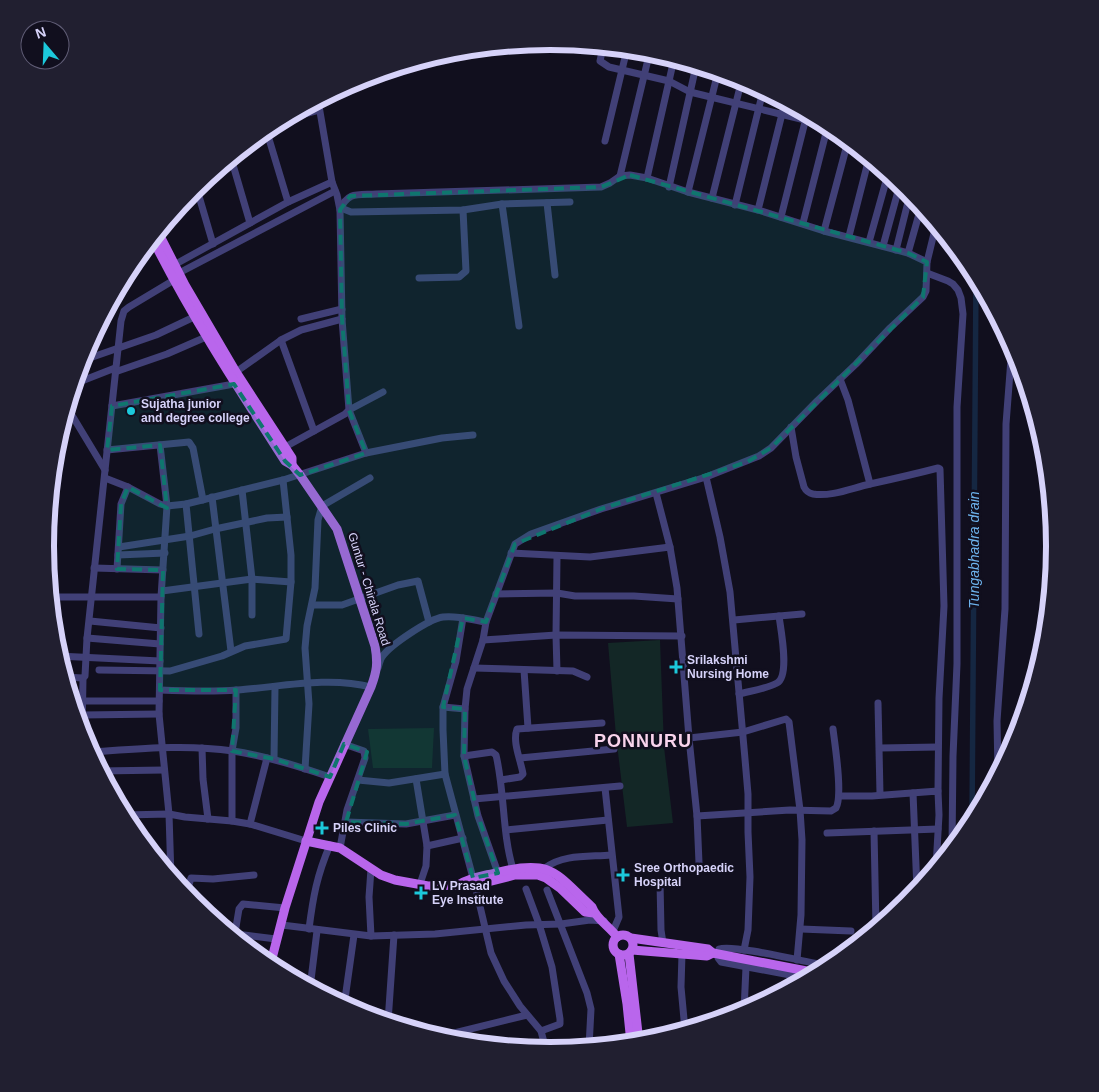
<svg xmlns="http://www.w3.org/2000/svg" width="1099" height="1092" font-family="Helvetica,sans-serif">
  <rect width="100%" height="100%" fill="#110f1e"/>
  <g fill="#132726">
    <polygon points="660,640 664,747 673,823 627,827 616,736 608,643"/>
    <polygon points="434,728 432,768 373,768 368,729"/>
  </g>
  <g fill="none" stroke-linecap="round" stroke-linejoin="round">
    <polyline stroke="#152742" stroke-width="5.5" points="972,821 976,278"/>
    <g stroke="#414077" stroke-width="7">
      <polyline points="603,47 600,61 609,67 669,81 690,92 805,120 832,128"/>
      <polyline points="318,100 332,182 337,195 340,210"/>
      <polyline points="278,121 319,110"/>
      <polyline points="266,129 288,202"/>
      <polyline points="605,141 627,49"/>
      <polyline points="231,158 250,223"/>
      <polyline points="620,176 650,51"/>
      <polyline points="647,178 674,59"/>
      <polyline points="196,186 213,244"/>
      <polyline points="669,187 696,66"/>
      <polyline points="688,192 718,72"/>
      <polyline points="712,198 742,79"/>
      <polyline points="547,203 555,275"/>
      <polyline points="502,204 519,326"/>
      <polyline points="735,205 763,91"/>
      <polyline points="341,208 351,212 463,210 502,204 570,202"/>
      <polyline points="758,210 785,102"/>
      <polyline points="781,217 807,114"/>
      <polyline points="803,223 828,125"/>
      <polyline points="824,231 848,141"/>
      <polyline points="849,236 869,158"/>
      <polyline points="869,242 888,174"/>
      <polyline points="883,246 900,184"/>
      <polyline points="896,250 910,194"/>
      <polyline points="908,253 921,207"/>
      <polyline points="927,262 936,225"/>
      <polyline points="174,265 288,202 332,182"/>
      <polyline points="179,273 335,191"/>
      <polyline points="927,273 948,281 953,284 958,290 961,298 963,314 957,407 957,664 953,756 952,847"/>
      <polyline points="419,278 459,277 466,271 463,210"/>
      <polyline points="301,319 342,309"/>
      <polyline points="281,340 314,431"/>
      <polyline points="81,361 156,335 194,317"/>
      <polyline points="115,372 167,354 206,337"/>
      <polyline points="236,372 281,340 301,330 342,319"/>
      <polyline points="840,379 848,400 870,484"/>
      <polyline points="74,384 115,368"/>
      <polyline points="112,406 234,384"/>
      <polyline points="67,407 105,470"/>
      <path d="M791,427L796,457L804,487C806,491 808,493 813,494C831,497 852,488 870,484C893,479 915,474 938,468L940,469L944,606L939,698L938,791"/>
      <polyline points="160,445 167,506 161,597 159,714 169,814 171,877"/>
      <path d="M285,447L345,414L349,410L342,319L340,210C348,191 358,195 376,194L601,187L610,183L620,176L630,175L647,178L688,192L758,210L824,231L908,253L927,262L926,291L923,297L890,328L856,364L817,401L771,448L759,456L706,477L601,509L531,534L515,544L486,622L483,640L467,689L465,709L464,756L478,816L498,873"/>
      <polyline points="107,450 189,442 193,448 203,500"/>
      <polyline points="366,453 349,410 383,392"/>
      <polyline points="706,477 720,537 730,592 745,759 748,794 748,832 750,877 748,930 744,950"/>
      <polyline points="105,478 128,487 160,504 167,506 186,504 283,480 366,453 442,438 473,435"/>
      <polyline points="242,490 252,579 252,615"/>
      <polyline points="656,493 670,547 677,588 689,738 697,816 699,863"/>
      <polyline points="212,497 231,651"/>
      <polyline points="186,504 199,634"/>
      <polyline points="119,547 190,536 215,529 267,518 287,517"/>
      <polyline points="511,553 590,557 670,547"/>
      <polyline points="118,555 165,553"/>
      <polyline points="557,557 556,635 557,671"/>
      <polyline points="94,568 163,570"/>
      <polyline points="117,569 121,504 128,487"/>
      <polyline points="162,591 252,579 291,582"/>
      <polyline points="496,594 557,593 575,596 634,596 678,599"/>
      <polyline points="50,597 161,597"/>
      <polyline points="312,605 342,605 398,585 418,581 429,622"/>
      <polyline points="463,618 456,661 443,707 443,730 445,774 473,878"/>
      <polyline points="734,620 802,614"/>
      <polyline points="90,621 161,628"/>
      <polyline points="87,638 160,644"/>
      <polyline points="483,640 556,635 682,636"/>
      <polyline points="1043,650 1046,630"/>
      <polyline points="58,656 160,661"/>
      <path d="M378,668C379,665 380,660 382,657C390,645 429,619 443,617C457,615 472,620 486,622"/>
      <polyline points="474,668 573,671 587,677"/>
      <polyline points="99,670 170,671 222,656 245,646 286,639 291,582 291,555 283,480"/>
      <polyline points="524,670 528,728"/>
      <polyline points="64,677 83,678"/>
      <path d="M160,690C185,691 211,692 237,690C280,687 328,676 371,687"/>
      <path d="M739,694C750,691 766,689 777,683C790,676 781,631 779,616"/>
      <polyline points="71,701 159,701"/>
      <polyline points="878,703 880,794"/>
      <polyline points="443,707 465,709"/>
      <polyline points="82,715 159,714"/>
      <polyline points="82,736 83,678 85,676 87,638 121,321 124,311 129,307 174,280"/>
      <polyline points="689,738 743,732 786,719 789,722 800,810 802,840 801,915 797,960"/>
      <polyline points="202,748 203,779 208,819"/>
      <polyline points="880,748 938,747"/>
      <path d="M90,752C137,749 186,744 233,751C266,756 298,766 330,777"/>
      <path d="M464,756L492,752L496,755C505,793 502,833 513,869"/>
      <polyline points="520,758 614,749"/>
      <polyline points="274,759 275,687"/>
      <polyline points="305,769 309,704 305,648 307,626 315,588 318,520 322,506 370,478"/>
      <polyline points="100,771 164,770"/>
      <polyline points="998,773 997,721 1005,609 1006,424 1012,346"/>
      <polyline points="416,779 427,846 426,866 420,884"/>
      <polyline points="358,780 389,783 445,774"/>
      <path d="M501,780L520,777L523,774C521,761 512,742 517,729L602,723"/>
      <polyline points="605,788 619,917 613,931"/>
      <polyline points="913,793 917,890"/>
      <polyline points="839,796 872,796 938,791 939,815 936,867"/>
      <polyline points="474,799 620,786"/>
      <polyline points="124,815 169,814 185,817 232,821 250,824 306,841"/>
      <path d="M697,816L790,810L831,811L836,808C843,796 835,745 833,729"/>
      <polyline points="232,821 232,751 236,728 236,690"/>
      <polyline points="346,822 406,824 455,815"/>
      <polyline points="250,824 267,758"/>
      <polyline points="506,830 608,820"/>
      <polyline points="874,831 876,928"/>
      <polyline points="827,833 938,829"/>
      <polyline points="427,846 463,838"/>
      <polyline points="340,848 347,810 365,758 364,751 344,744"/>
      <path d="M545,868C563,854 589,857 611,855"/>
      <polyline points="660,882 661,930 663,943"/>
      <polyline points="475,885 491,953 504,981 520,1006 541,1031 546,1050"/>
      <polyline points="181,888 188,888 191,878 213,879 254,875"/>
      <polyline points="526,889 539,924 552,967 560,1019 560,1024 541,1031"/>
      <polyline points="547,890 587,993 591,1009 589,1047"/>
      <polyline points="282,925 371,936 435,934 526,925 561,924 590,920 604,921"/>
      <path d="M309,929C313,897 317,875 330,845"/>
      <polyline points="801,929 851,931"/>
      <polyline points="229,933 276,939"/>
      <polyline points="235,933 239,909 243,904 285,908"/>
      <polyline points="371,936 369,897 371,869"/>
      <polyline points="682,954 681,987 685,1030"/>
      <path d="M806,978L721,962L718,958L719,949C734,944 809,963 829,966"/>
      <polyline points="790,987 791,976"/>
      <polyline points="310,988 317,931"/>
      <polyline points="344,1006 354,935"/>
      <polyline points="744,1011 746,967"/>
      <polyline points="388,1022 394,935"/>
      <polyline points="438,1037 527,1015"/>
    </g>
    <g stroke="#b966ec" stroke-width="9">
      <polyline points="158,232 185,285 236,372 292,458 292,465"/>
      <path d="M152,238C191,316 238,388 285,461L292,465L300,475L337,529L375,646C378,663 377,671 371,687L319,802L285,908L270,966"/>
      <polyline points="306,841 340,848 381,875 395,880 428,886 458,885 468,887 515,875 538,875 546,878 560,888 585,912 594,913"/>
      <path d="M458,885C471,877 484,876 499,872C552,859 555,873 592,907C596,919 610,927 617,937"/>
      <circle cx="623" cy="945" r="10"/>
      <polyline points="631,938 708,949 713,953 817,973"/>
      <polyline points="632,950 707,956 713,953"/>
      <polyline points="619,954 627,1004 631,1043"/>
      <polyline points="629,954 639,1042"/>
    </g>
  </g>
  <path fill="#0f766e" fill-opacity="0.2" stroke="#0f766e" stroke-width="4" stroke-dasharray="10 6" stroke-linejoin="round" d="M630,175L908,253L927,262L923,297L771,448L747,462L601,509L515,544L486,622L463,618L443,707L465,709L464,756L478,816L498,873L473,878L455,815L406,824L346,822L367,752L344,744L330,777L274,759L232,751L236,690H160L163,570L117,569L121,504L128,487L167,508L160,445L107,450L112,406L234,384L285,461L300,475L366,453L349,410L342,319L340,210L350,196L601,187Z"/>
  <g fill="#1cc9db" stroke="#110f1e" stroke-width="2">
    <circle cx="131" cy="411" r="5"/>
    <path d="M673.5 659.5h5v5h5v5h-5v5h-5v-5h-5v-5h5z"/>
    <path d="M319.5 820.5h5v5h5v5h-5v5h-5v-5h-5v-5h5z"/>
    <path d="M620.5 867.5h5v5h5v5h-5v5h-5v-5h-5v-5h5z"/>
    <path d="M418.5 885.5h5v5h5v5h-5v5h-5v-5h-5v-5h5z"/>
  </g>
  <g text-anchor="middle" stroke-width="5" stroke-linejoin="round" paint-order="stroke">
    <g font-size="12" font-weight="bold" fill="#d6d2f9" stroke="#110f1e" text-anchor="start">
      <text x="141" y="408">Sujatha junior<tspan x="141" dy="14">and degree college</tspan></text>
      <text x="687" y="664">Srilakshmi<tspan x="687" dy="14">Nursing Home</tspan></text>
      <text x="333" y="832">Piles Clinic</text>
      <text x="634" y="872">Sree Orthopaedic<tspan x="634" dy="14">Hospital</tspan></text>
      <text x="432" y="890">LV Prasad<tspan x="432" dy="14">Eye Institute</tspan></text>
    </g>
    <g font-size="12" fill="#d6d2f9" stroke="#110f1e">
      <text transform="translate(369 589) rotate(73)" y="4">Guntur - Chirala Road</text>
    </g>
    <g font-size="14" font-style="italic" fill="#6db2ec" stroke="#110f1e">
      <text transform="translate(974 550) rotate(-90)" y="5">Tungabhadra drain</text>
    </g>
    <g font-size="18" font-weight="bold" letter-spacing="1" fill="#f9d4ec" stroke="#110f1e">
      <text x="643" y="747">PONNURU</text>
    </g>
  </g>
  <path d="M0 0H1099V1092H0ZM54 546a496 496 0 1 1 992 0a496 496 0 1 1-992 0Z" fill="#211f30" fill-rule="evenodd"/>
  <path fill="none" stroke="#d6d2f9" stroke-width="6" d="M54 546a496 496 0 1 1 992 0a496 496 0 1 1-992 0Z"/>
  <g transform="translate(45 45) rotate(341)"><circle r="24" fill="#110f1e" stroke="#605d76"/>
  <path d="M0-4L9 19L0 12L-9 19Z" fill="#1cc9db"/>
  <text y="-8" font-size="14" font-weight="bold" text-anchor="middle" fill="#d6d2f9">N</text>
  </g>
</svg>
